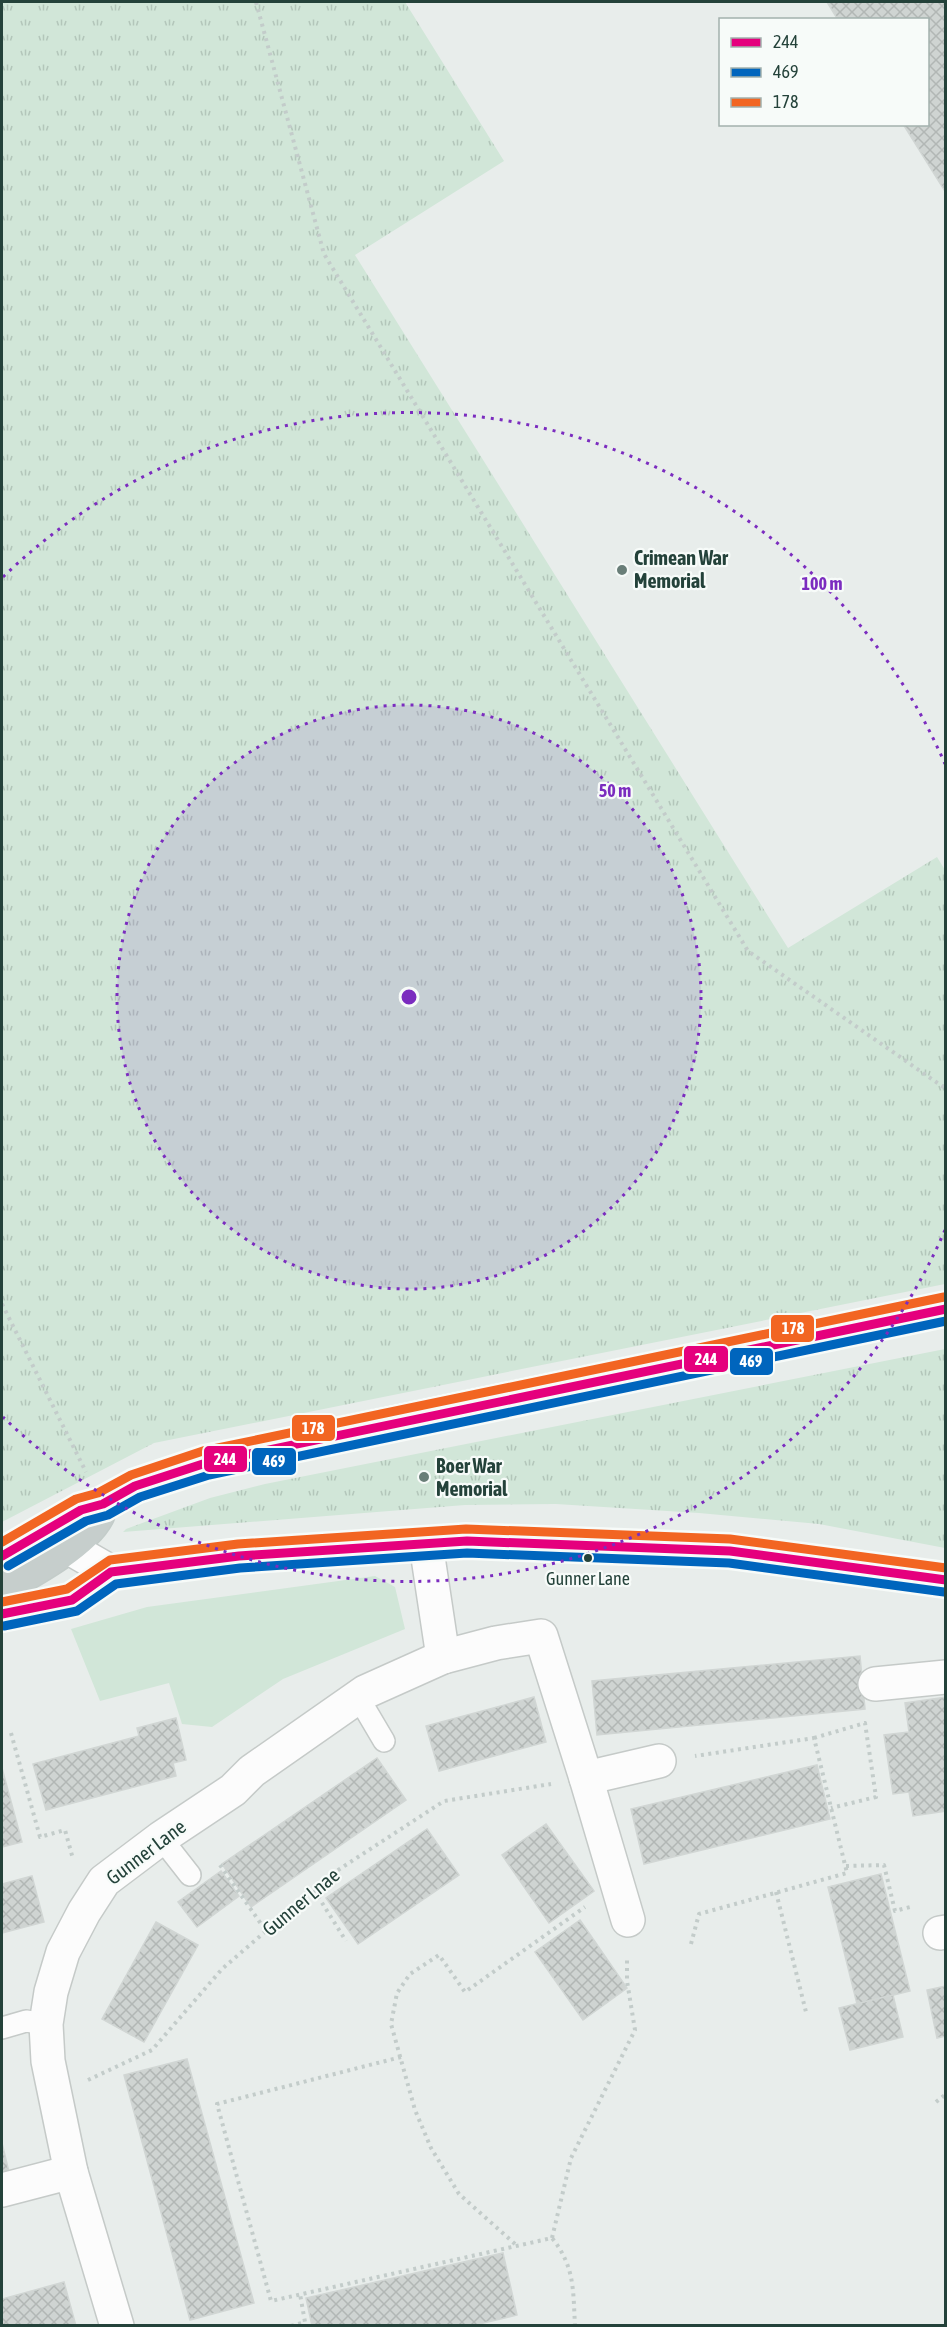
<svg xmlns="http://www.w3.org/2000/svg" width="947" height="2327" font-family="'Asap Condensed',sans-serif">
  <defs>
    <pattern id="park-tufts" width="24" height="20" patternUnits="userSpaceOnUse" patternTransform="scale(1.5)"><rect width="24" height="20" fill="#d1e6d8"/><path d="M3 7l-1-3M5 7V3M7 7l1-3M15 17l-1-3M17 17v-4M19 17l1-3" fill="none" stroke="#b3c6ba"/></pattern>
    <pattern id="building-cross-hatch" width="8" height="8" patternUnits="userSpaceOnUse" patternTransform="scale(1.5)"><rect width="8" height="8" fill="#cfd4d2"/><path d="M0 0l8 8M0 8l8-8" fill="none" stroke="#b2b7b5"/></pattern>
  </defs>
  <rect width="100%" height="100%" fill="#e8edeb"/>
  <polygon fill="#d1e6d8" points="375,1576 395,1587 405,1629 283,1679 212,1727 182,1724 169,1683 100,1701 71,1629 147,1607"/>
  <g fill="url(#park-tufts)">
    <polygon points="2,2 405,2 504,161 355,255 788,948 937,857 945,870 945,1284 154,1443 2,1522"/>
    <polygon points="945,1349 945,1548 819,1524 699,1513 556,1504 465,1505 123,1532 126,1529 210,1498 265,1484"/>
  </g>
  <g fill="url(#building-cross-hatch)" stroke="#d1d6d4" stroke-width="1.5">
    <polygon points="827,2 946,2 946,193 903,124 928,124 928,20 838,20"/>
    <polygon points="860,1656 865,1709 597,1735 592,1681"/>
    <polygon points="534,1697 546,1742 439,1771 426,1726"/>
    <polygon points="946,1697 946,1811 913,1816 909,1792 893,1794 884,1735 909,1732 905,1703"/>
    <polygon points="176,1718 186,1760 173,1763 176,1776 46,1810 33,1764 139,1736 137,1728"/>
    <polygon points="377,1758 406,1800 251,1907 222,1864"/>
    <polygon points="817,1765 830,1819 644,1864 631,1809"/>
    <polygon points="2,1768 22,1842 2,1847"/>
    <polygon points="546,1824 594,1891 549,1923 502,1855"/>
    <polygon points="427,1829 459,1875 358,1944 326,1898"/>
    <polygon points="221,1871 239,1896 197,1927 178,1902"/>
    <polygon points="881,1874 910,1991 857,2004 828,1887"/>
    <polygon points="32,1876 44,1922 2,1933 2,1884"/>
    <polygon points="580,1920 627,1988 583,2020 535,1952"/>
    <polygon points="156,1922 198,1945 144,2042 102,2019"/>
    <polygon points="946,1986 946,2036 937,2038 927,1990"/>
    <polygon points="893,1995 903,2037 850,2050 839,2008"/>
    <polygon points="187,2059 254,2303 190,2320 124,2075"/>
    <polygon points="2,2143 9,2172 2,2174"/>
    <polygon points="503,2253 517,2315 471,2326 312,2326 306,2298"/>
    <polygon points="64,2282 76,2326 2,2326 2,2299"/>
  </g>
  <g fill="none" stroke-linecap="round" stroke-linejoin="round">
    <defs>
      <g id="service">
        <polyline points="2,1614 72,1600 111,1572"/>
        <polyline points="358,1697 384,1741"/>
        <polyline points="161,1838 190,1875"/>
        <polyline points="2,2028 26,2021 46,2024"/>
      </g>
      <g id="minor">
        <polyline points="56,1525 78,1553 111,1572 239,1556 467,1541 730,1551 946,1580"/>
        <polyline points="426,1544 443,1657"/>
        <polyline points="875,1684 946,1677"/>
        <polyline points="586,1778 659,1761"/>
        <polyline points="940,1933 946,1932"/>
        <polyline points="71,2172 48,2061 46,2024 51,1992 63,1952 84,1912 104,1881 161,1838 233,1790 252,1771 365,1692 443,1657 496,1643 541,1636 586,1778 628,1920"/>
        <polyline points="2,2190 71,2172 117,2326"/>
      </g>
      <g id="trunk">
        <polyline points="2,1556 81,1510 103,1504 135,1486 206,1463 392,1423 946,1309"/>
        <path d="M2,1587C29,1572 85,1542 98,1514"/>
      </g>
    </defs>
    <use href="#service" stroke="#c5cac8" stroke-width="24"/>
    <use href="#minor" stroke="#c5cac8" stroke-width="36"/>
    <use href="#trunk" stroke="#c3ccc9" stroke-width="36"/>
    <g stroke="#c3ccca" stroke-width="4" stroke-dasharray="3 4.5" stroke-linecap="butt">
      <polyline points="256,2 324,254 748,951 946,1089"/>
      <polyline points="2,1304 86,1472"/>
      <polyline points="11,1733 40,1837 65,1830 73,1859"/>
      <polyline points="814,1738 865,1723 876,1797 831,1808"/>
      <polyline points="220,1865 266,1931"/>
      <polyline points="846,1866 884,1865 895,1911 914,1906"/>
      <polyline points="314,1890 346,1941"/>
      <polyline points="776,1892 806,2012"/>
      <polyline points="691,1944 699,1914 847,1873 814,1738 695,1756"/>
      <path d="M401,2057L217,2104L271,2301L552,2238C575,2267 573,2290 575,2326"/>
      <polyline points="88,2080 152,2050 222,1969 332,1874 444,1801 551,1784"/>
      <polyline points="936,2102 946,2094"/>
      <polyline points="552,2238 571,2158 635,2030 627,1981 627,1956"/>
      <polyline points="515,2244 459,2194 431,2148 415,2110 391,2024 397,1993 410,1974 439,1955 465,1992 585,1907"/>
      <polyline points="291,2326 305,2322 300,2294"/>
    </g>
    <use href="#service" stroke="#fcfcfc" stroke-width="21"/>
    <use href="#minor" stroke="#fcfcfc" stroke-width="33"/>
    <use href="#trunk" stroke="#c6cecc" stroke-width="33"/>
    <defs>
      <g id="bus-1">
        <polyline points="2,1556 81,1510 103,1504 135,1486 206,1463 946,1309"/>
        <polyline points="2,1614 72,1600 111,1572 239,1556 467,1541 730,1551 946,1580"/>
      </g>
      <g id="bus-2">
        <polyline points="8,1566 86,1521 108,1515 140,1497 209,1475 946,1321"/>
        <polyline points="4,1626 77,1611 116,1584 240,1568 467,1553 729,1563 944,1592"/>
      </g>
      <g id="bus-3">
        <polyline points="2,1542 76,1499 98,1493 131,1475 203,1451 944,1297"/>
        <polyline points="2,1602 67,1589 110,1560 238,1544 466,1529 730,1539 946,1568"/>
      </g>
    </defs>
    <use href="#bus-1" stroke="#f7fbf9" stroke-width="14"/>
    <use href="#bus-2" stroke="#f7fbf9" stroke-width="14"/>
    <use href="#bus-3" stroke="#f7fbf9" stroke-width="14"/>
    <use href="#bus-1" stroke="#e5007d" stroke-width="9"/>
    <use href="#bus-2" stroke="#0065bd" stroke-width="9"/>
    <use href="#bus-3" stroke="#f26522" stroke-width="9"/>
  </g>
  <circle cx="409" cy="997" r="292" fill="#7b2cbf" fill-opacity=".12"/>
  <g fill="none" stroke="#7b2cbf" stroke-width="3" stroke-dasharray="3 6">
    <circle cx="409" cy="997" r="292"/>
    <path d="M945 1230A584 584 0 0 1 3 1417M3 577A584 584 0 0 1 945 764"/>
  </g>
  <g fill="#697e78" stroke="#f7fbf9" stroke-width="2">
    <circle cx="622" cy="570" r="6"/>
    <circle cx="424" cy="1477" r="6"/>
  </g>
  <circle fill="#24423a" stroke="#f7fbf9" stroke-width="2" cx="588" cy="1558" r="5"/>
  <g text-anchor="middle" stroke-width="4.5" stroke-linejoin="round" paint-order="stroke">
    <g font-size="18" fill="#24423a" stroke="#f7fbf9">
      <text x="588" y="1585">Gunner Lane</text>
    </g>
    <g font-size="20" font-weight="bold" fill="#24423a" stroke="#f7fbf9" text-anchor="start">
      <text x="634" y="565">Crimean War<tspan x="634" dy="23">Memorial</tspan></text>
      <text x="436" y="1473">Boer War<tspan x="436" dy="23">Memorial</tspan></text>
    </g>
    <g font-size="20" fill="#24423a" stroke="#f7fbf9">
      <text transform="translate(146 1852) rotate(-37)" y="7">Gunner Lane</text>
      <text transform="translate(301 1902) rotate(-40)" y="7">Gunner Lnae</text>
    </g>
  </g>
  <circle cx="409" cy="997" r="9" fill="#7b2cbf" stroke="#f7fbf9" stroke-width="3"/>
  <g font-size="18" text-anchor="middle" font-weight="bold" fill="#7b2cbf" stroke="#f7fbf9" stroke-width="4.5" stroke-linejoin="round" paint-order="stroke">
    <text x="822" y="590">100 m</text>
    <text x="615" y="797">50 m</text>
  </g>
  <g stroke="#f7fbf9" stroke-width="2">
    <rect x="770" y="1314" width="45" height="29" rx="6" fill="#f26522"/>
    <rect x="683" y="1345" width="46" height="28" rx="6" fill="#e5007d"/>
    <rect x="729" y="1347" width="45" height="29" rx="6" fill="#0065bd"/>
    <rect x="291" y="1414" width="45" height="28" rx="6" fill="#f26522"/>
    <rect x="203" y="1445" width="45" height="28" rx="6" fill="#e5007d"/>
    <rect x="251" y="1447" width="46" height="29" rx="6" fill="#0065bd"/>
  </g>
  <g font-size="16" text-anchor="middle" font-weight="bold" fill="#fff">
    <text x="793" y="1334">178</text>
    <text x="706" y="1365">244</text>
    <text x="751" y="1367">469</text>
    <text x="313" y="1434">178</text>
    <text x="225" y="1465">244</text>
    <text x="274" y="1467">469</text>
  </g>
  <rect width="947" height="2327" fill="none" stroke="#24423a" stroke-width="6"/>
  <rect x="719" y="18" width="210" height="108" fill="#f7fbf9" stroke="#a3b1ad" stroke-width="1.5"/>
  <rect x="731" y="38" width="30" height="9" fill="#e5007d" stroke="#a3b1ad" stroke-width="1.5"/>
  <text x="773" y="48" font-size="18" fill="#24423a">244</text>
  <rect x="731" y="68" width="30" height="9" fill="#0065bd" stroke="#a3b1ad" stroke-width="1.5"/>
  <text x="773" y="78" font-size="18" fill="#24423a">469</text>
  <rect x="731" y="98" width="30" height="9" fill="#f26522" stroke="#a3b1ad" stroke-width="1.5"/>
  <text x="773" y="108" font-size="18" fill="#24423a">178</text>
</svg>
